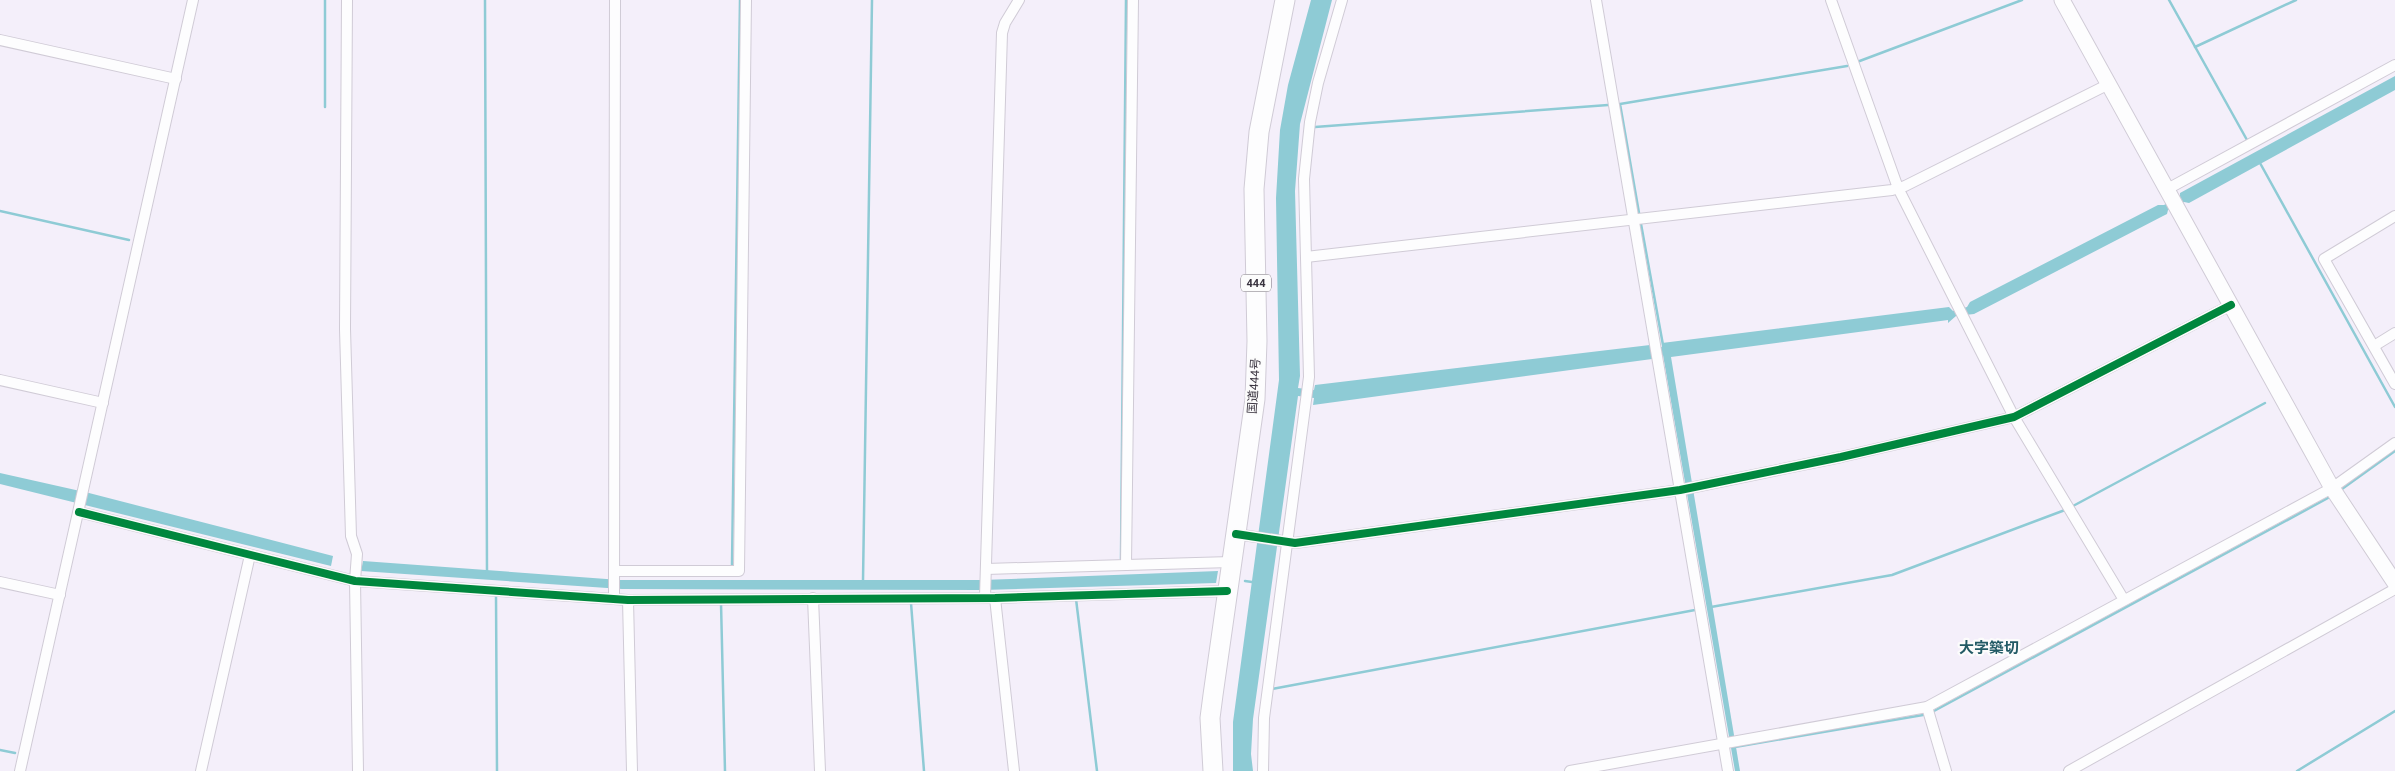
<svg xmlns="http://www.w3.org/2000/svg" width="2395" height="771" font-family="Roboto,'Noto Sans JP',sans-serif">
  <rect width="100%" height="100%" fill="#f4effa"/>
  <g fill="#8ecbd5">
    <polygon points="1311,0 1332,0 1300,124 1295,191 1300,376 1298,388 1314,390 1315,385 1650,345 1651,348 1662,347 1662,343 1949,307 1953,311 1967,307 1970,302 2158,205 2164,205 2180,196 2180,193 2395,76 2395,90 2189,203 2184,202 2168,210 2167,214 2163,216 1974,314 1956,316 1948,323 1948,320 1671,357 1740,771 1735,771 1663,355 1652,356 1652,359 1313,405 1314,398 1298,396 1253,719 1251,754 1253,771 1233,771 1233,722 1279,380 1276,198 1280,130 1288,85"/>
    <polygon points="0,473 89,493 333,556 331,566 0,484"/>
    <polygon points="363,561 620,580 982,580 1218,571 1216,583 983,590 622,589 361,571"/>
  </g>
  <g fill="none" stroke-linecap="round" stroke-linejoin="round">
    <g stroke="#8ecbd5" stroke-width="2.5">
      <polyline points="485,0 487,573"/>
      <polyline points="2169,0 2247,140"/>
      <polyline points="2195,47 2296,0"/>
      <polyline points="1857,62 2022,0"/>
      <polyline points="325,107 325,0"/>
      <polyline points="1315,127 1608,105"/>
      <polyline points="2260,163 2395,407"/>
      <polyline points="0,211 129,240"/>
      <polyline points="1639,213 1620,104 1847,66"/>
      <polyline points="1641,224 1663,345"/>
      <polyline points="2342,489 2395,451"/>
      <polyline points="2073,506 2265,403"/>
      <polyline points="1121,559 1126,0"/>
      <polyline points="732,565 740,0"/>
      <polyline points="863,581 872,0"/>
      <polyline points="1245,581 1252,582"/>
      <polyline points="496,595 497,771"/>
      <polyline points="1076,599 1097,771"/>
      <polyline points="721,603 725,771"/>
      <polyline points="911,603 924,771"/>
      <polyline points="1711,607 1892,575 2065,510"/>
      <polyline points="1272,689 1695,610"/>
      <polyline points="1934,711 2328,498"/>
      <polyline points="1735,747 1923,715"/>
      <polyline points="0,750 15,753"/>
      <polyline points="2297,771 2395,711"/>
    </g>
    <defs>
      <g id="street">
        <polyline points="347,0 345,329 351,536 357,554 355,581 358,771"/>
        <polyline points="1133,0 1126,565 1231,562"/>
        <polyline points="1596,0 1728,771"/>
        <polyline points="1831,0 1898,188 2014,417 2124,600"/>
        <polyline points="0,40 176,79"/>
        <polyline points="2173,186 2395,65"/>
        <polyline points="2395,216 2324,259 2395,384"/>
        <polyline points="1306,257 1892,190 1905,186 2109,84"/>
        <polyline points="2374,346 2395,333"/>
        <polyline points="0,380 103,403"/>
        <polyline points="79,512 355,581 628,600 995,598 1227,591"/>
        <polyline points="1236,534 1295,543 1680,490 1841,457 2014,417 2231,305"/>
        <polyline points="986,569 1126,565"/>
        <polyline points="614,571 739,571 746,0"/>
        <polyline points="0,582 60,595"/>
        <polyline points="985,597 1002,33 1005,23 1019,0"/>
        <polyline points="614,598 615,0"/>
        <polyline points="813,598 820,771"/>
        <polyline points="995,598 1014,771"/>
        <polyline points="628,600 632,771"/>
        <polyline points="1927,707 1946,771"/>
        <polyline points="20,771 193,0"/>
        <polyline points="201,771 250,555"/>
        <polyline points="1263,771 1264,718 1309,377 1304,179 1310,122 1318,83 1342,0"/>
        <polyline points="1570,771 1927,707 2332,488 2395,443"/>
        <polyline points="2069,771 2395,589"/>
      </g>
      <polyline id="secondary" points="2062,0 2332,488 2395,583"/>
      <polyline id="highway" points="1213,771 1210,718 1213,695 1255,399 1257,341 1254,189 1259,132 1285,0"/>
    </defs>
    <use href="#street" stroke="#d0cbd6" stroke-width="12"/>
    <use href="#secondary" stroke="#d0cbd6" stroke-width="17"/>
    <use href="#highway" stroke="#d0cbd6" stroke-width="21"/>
    <use href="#street" stroke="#fdfdfe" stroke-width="10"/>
    <use href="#secondary" stroke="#fdfdfe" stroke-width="15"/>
    <use href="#highway" stroke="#fdfdfe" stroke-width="19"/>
    <defs>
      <g id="cycleway">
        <polyline points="79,512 355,581 628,600 995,598 1227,591"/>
        <polyline points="1236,534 1295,543 1680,490 1841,457 2014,417 2231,305"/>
      </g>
    </defs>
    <use href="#cycleway" stroke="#fcfcfc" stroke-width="11"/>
    <use href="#cycleway" stroke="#00873e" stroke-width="8"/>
  </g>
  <g text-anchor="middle" stroke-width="4.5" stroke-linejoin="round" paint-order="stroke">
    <rect fill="#fcfcfc" stroke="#746f78" stroke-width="1" x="1241" y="274.5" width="30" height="17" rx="4"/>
    <g font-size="11" font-weight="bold" fill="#39333f">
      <text x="1256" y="287">444</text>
    </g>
    <g font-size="12" fill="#39333f" stroke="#fcfcfc">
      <text transform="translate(1254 386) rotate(-86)" y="4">国道444号</text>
    </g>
    <g font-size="15" font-weight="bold" fill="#225a65" stroke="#fcfcfc">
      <text x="1989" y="653">大字築切</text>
    </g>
  </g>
</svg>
